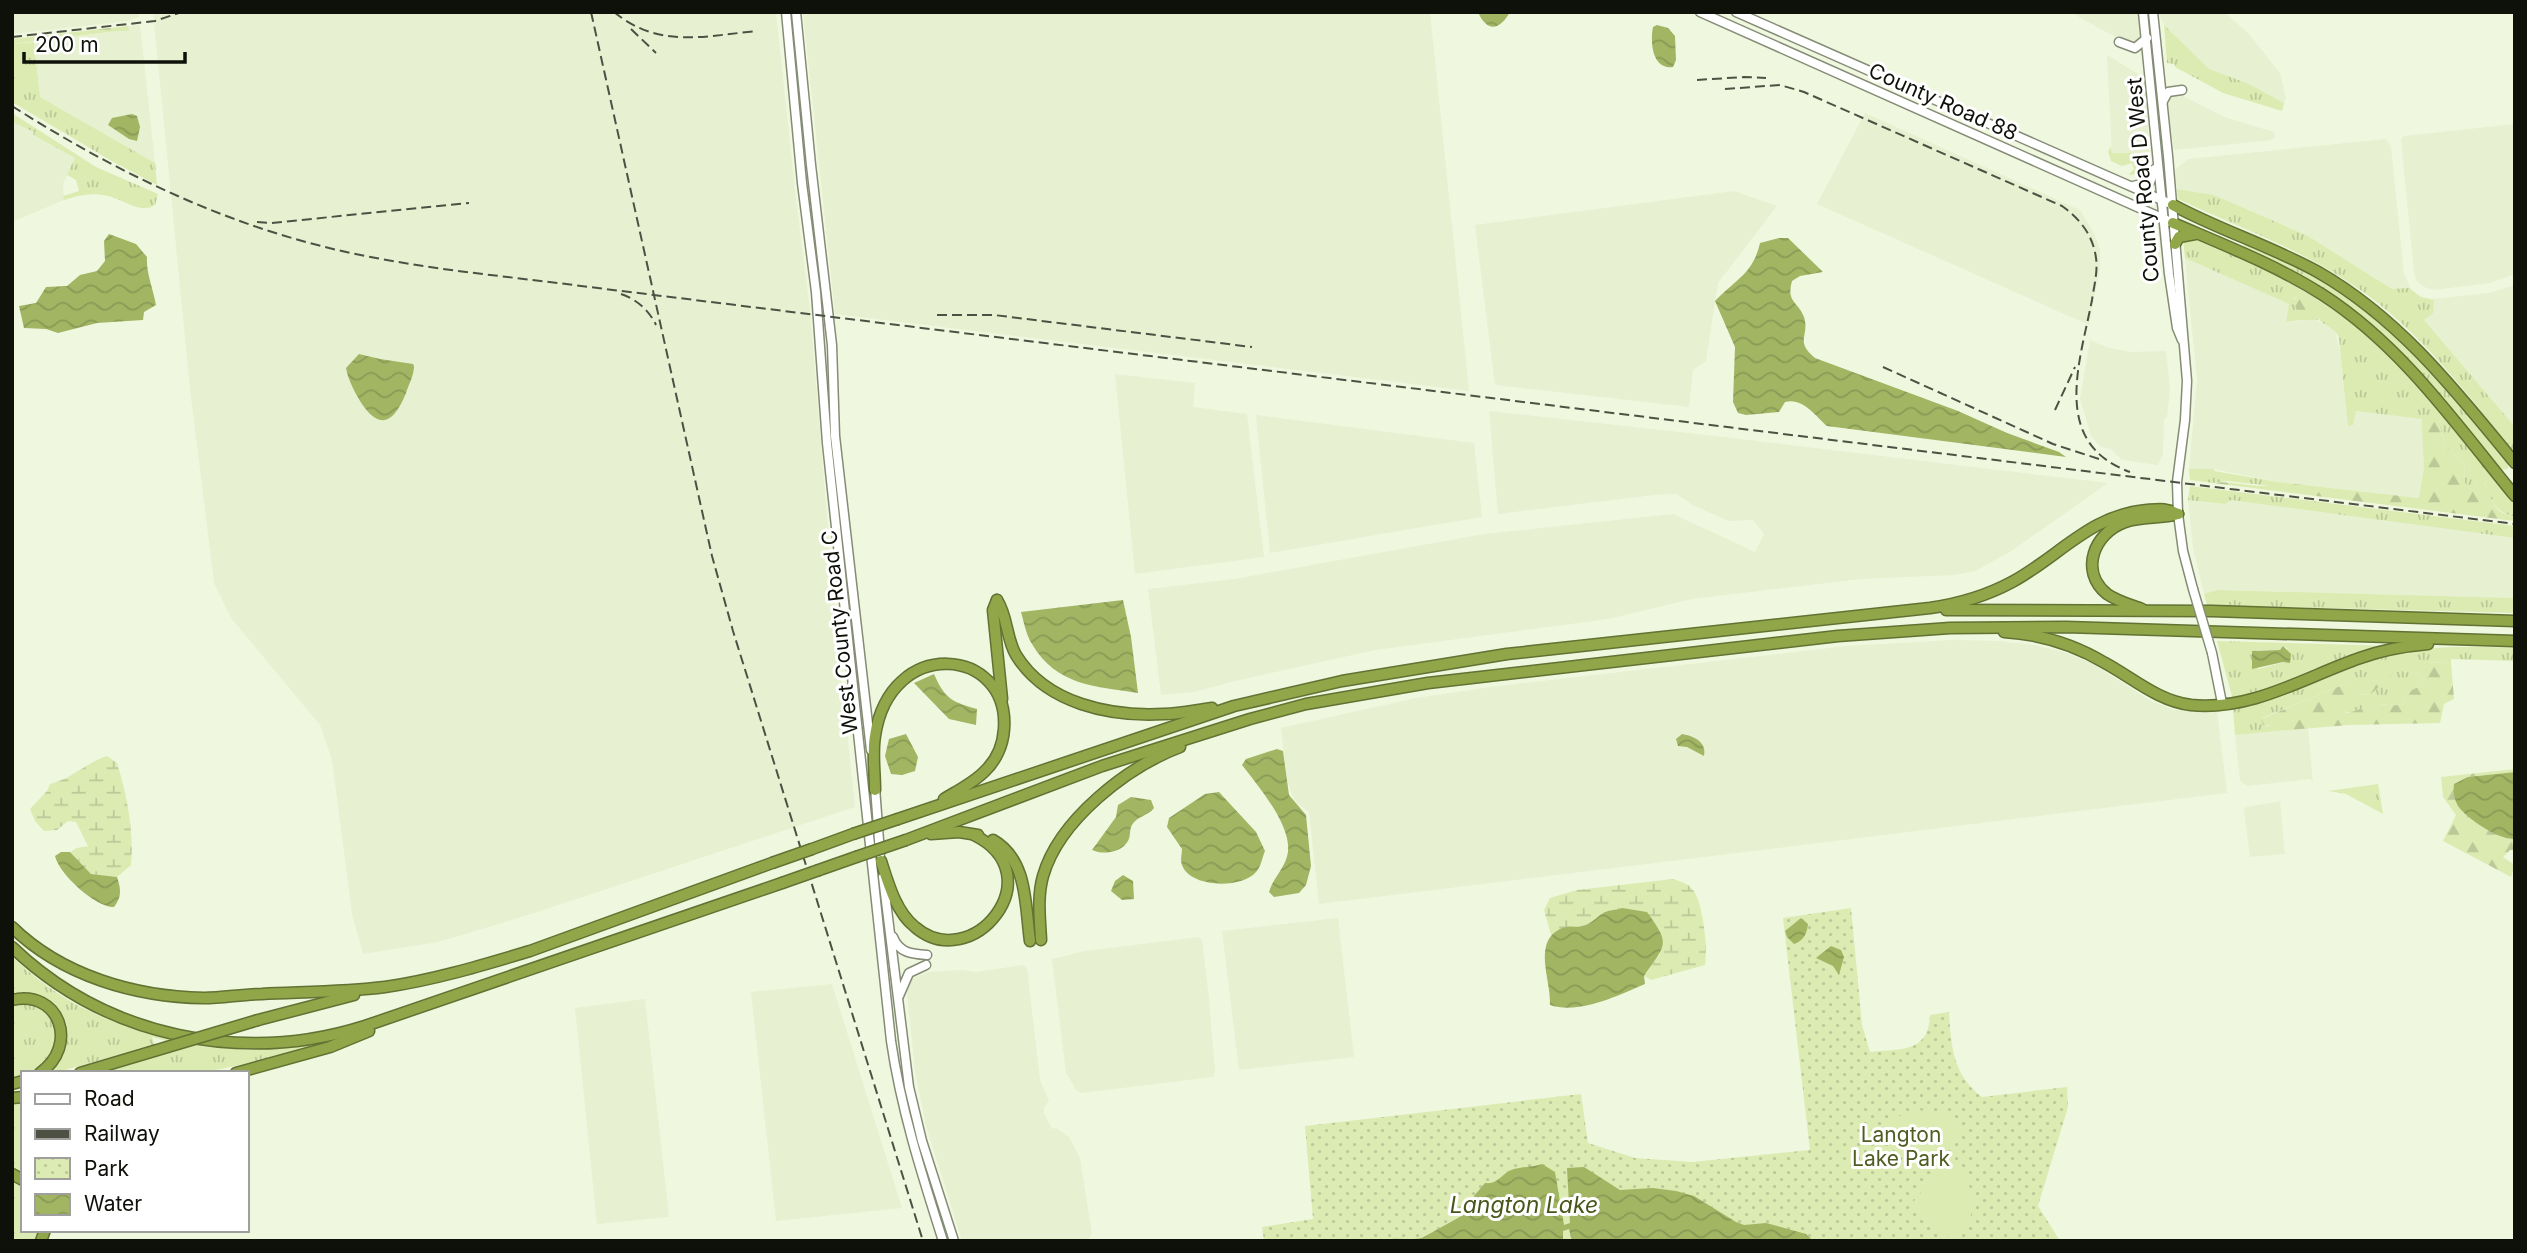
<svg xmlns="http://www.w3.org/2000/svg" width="2527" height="1253" font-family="Inter,sans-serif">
  <defs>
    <pattern id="grass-tufts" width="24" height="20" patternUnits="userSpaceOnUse" patternTransform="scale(1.75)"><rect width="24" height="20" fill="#dbebb2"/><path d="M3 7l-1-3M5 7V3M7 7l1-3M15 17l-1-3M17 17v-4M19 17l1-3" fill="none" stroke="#bbc898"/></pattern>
    <pattern id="forest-firs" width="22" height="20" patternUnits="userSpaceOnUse" patternTransform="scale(1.75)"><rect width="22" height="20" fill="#dbebb2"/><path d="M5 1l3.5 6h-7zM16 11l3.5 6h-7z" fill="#bbc898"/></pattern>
    <pattern id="wetland-marsh" width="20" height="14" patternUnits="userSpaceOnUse" patternTransform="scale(1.75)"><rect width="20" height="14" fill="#dbebb2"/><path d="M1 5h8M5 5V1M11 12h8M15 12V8" fill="none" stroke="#bbc898"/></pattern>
    <pattern id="park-dots" width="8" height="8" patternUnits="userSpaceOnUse" patternTransform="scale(1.75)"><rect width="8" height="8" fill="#dbebb2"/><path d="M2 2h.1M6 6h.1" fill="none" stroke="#bbc898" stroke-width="1.8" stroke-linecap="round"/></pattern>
    <pattern id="water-waves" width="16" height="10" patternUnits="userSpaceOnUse" patternTransform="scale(1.75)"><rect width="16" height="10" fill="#a1b563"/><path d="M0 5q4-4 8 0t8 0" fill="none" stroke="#899b55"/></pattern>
  </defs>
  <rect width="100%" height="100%" fill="#f0f7df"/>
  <g fill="#e7f0d0">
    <polygon points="12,12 139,12 139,17 127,21 12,34"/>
    <polygon points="153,12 776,12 795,190 810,311 836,626 855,807 528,915 438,942 363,954 352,914 332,760 320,725 231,618 214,583 190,389"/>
    <polygon points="803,12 1430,12 1469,391 835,314"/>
    <polygon points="2070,12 2139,12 2141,38 2133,44 2128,44"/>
    <polygon points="2158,12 2224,12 2248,33 2280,73 2286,98 2284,103 2249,84 2209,69 2164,25"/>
    <polygon points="140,25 155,163 40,97 34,42 117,31 128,31 128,26"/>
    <polygon points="2107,55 2146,79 2149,153 2112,153"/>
    <polygon points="2179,94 2227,118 2274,132 2275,137 2272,140 2174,150 2167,101 2172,95"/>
    <polygon points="1865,113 2080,210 2094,233 2100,250 2100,268 2089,325 1817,204"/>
    <polygon points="12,122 35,132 34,136 75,158 63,184 64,200 12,222"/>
    <polygon points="2515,124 2515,274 2490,283 2434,290 2424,287 2416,280 2414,273 2401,139 2404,136"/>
    <polygon points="2386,139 2391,147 2404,274 2411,289 2392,289 2308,236 2214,195 2177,189 2175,170 2188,159"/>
    <polygon points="1734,191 1777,206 1718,283 1706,361 1693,370 1689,407 1495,385 1475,225"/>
    <polygon points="2185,258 2289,304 2287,322 2315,319 2335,331 2355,411 2423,419 2424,468 2420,498 2278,482 2213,469 2189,469 2197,380"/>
    <polygon points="2515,285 2515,427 2424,320 2433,312 2432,299 2489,293"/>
    <polygon points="2090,340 2106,347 2130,352 2166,351 2170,388 2167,418 2164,418 2163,454 2158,465 2122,460 2111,449 2101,447 2091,436 2080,399"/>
    <polygon points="1115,374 1195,383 1193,407 1247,414 1264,557 1135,574"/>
    <polygon points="1489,411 1724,437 2108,483 2010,552 1975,571 1954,575 1861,579 1692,599 1608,619 1375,650 1235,681 1194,692 1161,695 1148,589 1234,579 1484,534 1673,514 1755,552 1764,534 1753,520 1728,521 1693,505 1676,494 1654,495 1498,514"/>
    <polygon points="1256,415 1474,443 1482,517 1270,553"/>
    <polygon points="2188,500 2225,504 2231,500 2515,538 2515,598 2217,590 2204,594 2193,548"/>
    <polygon points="1952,640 1999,641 2034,645 2067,653 2093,664 2151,701 2174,710 2217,711 2227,793 1319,904 1309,812 1297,803 1292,795 1287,779 1281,728 1416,698 1498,686 1847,646"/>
    <polygon points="2308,728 2313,782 2310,779 2247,786 2240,781 2235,735"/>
    <polygon points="2280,801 2285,854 2250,857 2244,809 2246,807"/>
    <polygon points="1338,918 1354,1057 1239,1070 1222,931"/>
    <polygon points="1199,937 1202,940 1209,999 1215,1072 1213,1077 1081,1093 1077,1091 1066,1073 1052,959 1085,951"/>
    <polygon points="1023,965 1027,968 1040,1080 1049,1101 1044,1108 1044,1113 1052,1129 1056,1128 1069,1137 1080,1158 1092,1234 1088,1241 962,1241 926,1126 915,1071 907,993 911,979 928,972 962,970 976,972"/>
    <polygon points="832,984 902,1208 776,1221 751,992"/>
    <polygon points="645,999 669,1217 597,1224 575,1008"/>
  </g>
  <g fill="url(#grass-tufts)" fill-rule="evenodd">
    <polygon points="2164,25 2209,69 2249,84 2284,103 2282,111 2223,93 2175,67 2174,64 2167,63"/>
    <polygon points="34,42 40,97 155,163 157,185 110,160 12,102 12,44"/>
    <path d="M12,113L96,167L158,194L155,205C140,215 124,199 108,196C93,192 78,195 64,200L63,196L79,191L76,180L67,175L75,158L33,135L34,132L12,122Z"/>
    <path d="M2177,189L2214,195L2308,236L2392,289L2409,288L2421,297L2434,300L2433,313L2424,320L2515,427V453C2466,393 2420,330 2356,287C2301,249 2238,227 2178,199Z"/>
    <path d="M2192,236C2273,272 2339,303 2402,368C2443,410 2475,459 2515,503V517C2495,512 2491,501 2485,483L2478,479L2473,489L2468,488L2465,483L2464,463L2446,447L2440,427L2434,423L2422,427V419L2356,411L2353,425L2348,426L2339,338C2335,327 2323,326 2318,318C2309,306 2313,303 2299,295L2293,299L2300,320L2286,322L2289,304L2185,258L2183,239Z"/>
    <path d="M2245,243C2317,273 2372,307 2427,363C2456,393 2481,430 2508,462V469L2500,470C2472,435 2445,399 2415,366C2366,314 2308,276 2244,248Z"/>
    <polygon points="2189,469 2214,469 2214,471 2278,482 2272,486 2227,481 2213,483 2190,480"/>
    <polygon points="2190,486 2515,526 2515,538 2231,500 2225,504 2188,500"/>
    <polygon points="2217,590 2515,598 2515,613 2207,605 2204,594"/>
    <path d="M2217,641L2396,646L2261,694L2233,700ZM2283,646L2287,648L2285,662L2258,669L2257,650H2281Z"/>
    <path d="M2515,647V661L2451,659V662L2426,663L2402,671L2419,674L2425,680L2418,687L2406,693L2404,702C2394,709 2387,703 2376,704C2364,705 2355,716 2343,711L2344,702L2358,695L2371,694L2391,674L2357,679L2262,718L2266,726H2275L2277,731L2235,735L2233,709C2246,701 2265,700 2279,695C2324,677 2369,656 2418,650C2449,645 2483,648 2515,647Z"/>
    <polygon points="2378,784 2383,814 2346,794 2328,791"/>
    <path d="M12,957C62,1004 107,1023 172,1040L165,1043L164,1040L152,1037L155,1045L54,1073H43L50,1068L63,1025L25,995L12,996Z"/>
    <path d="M12,1003C43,1003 50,1008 59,1037C50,1057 48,1073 23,1073V1077L12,1080Z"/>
    <polygon points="327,1042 260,1061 201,1073 92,1073 158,1054 162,1055 189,1044 249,1050"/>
    <polygon points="23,1102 23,1176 12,1170 12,1103"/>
    <polygon points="12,1177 23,1182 23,1230 43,1230 38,1241 12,1241"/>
  </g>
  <g fill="url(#forest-firs)">
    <polygon points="128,26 129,31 117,31 12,44 12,39"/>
    <polygon points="2111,146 2112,153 2149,153 2148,171 2131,175 2129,174 2134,169 2132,163 2122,166 2111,161 2108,152"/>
    <polygon points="2299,295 2315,305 2318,320 2300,320 2293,300"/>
    <path d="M2436,421L2440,428L2446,447L2464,463L2465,483L2468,488L2473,489L2478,479L2483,480C2493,499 2490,512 2515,517V521L2213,483C2231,479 2266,492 2278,482L2419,498L2424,468L2422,427Z"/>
    <path d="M2451,662L2454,699L2444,704L2440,723L2349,725L2277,731L2275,726L2263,725L2261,719L2357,679L2389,670L2391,676L2371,694L2358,695L2345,702L2343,711L2347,713C2357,712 2365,705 2375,704C2386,703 2394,709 2404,702L2406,693L2418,687L2425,680L2419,674L2401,671L2403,667L2426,663Z"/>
    <polygon points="2515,769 2515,772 2468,777 2454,784 2508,839 2515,839 2515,850 2510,850 2503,857 2515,865 2511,877 2443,841 2456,815 2443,797 2441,777"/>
  </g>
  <g fill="url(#wetland-marsh)">
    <path d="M107,756L117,763C127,795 134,831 131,865L117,877L91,874L70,852L77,848L88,846L76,822L68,821L57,830L44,831L35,821L30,809L47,791L50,784C71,779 86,763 107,756Z"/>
    <path d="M1673,879C1681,882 1688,883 1693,890C1703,903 1708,948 1705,965L1651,980L1644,976L1660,954L1647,912C1632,910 1616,906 1603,914C1595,919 1592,923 1583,926C1569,930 1565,926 1551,935L1544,910L1550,898L1577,890Z"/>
  </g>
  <path fill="url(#park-dots)" d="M1851,908L1862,1025L1870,1052C1900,1049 1929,1053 1930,1015L1949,1012C1951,1047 1953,1075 1982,1097L2067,1087L2068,1107L2038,1206L2060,1241H1264L1262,1227L1313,1219L1305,1126L1581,1094L1588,1143L1635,1158L1692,1162L1810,1150L1783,918Z"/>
  <g fill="#dbebb2">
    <path d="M1917,1110L1943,1113L1963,1126L1927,1171H1921L1877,1135C1889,1122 1899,1114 1917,1110Z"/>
    <path d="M1949,1159C1976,1180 1980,1214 1958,1241H1954L1913,1207V1202Z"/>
  </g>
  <g fill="url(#water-waves)">
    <path d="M1478,12H1510C1500,30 1487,33 1478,12Z"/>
    <path d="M1657,25L1668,28L1675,36L1676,60L1673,67C1652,70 1650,42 1653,27Z"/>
    <polygon points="132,114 137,116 140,127 137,141 129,139 108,125 112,118"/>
    <path d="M109,234L136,244L147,257C146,273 153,288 156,305L144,312L143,320L97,323L58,333L46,329L24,328L19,306L36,303L46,287L67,286L80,275L97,271L105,261L104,241Z"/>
    <path d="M1779,238H1788L1823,272L1800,276L1792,281C1786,303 1798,301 1804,317C1810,336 1794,341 1815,358L1958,411L2007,433L2059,452L2066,457L1827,426C1815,415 1802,397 1785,402L1779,412L1746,415L1738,413L1733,402L1735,347L1715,301C1735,280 1753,274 1760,243Z"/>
    <path d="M359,354L380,359L413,364L414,366C414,376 409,383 406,393C391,431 374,427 356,394C351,384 348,378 346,368Z"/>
    <path d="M1123,600L1131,637L1138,693C1094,686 1057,686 1032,644C1026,635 1024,622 1021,612Z"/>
    <polygon points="2283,646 2291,654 2290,663 2283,662 2252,669 2252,651 2280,650"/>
    <path d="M934,674C945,699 952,702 977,709L976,725L949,719L914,683Z"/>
    <polygon points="906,734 918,757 915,771 902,775 891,774 885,756 889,739"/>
    <path d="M1682,734C1694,736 1707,742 1704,756L1687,747L1678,746L1676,739Z"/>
    <path d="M1277,749L1283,751L1289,795L1306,815L1311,866L1306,885L1299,893L1274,897L1269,892C1273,878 1286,867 1288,852C1291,824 1258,786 1242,765L1246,759Z"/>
    <path d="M2515,772V839C2499,840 2467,819 2458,806C2454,799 2453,791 2454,784L2468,777Z"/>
    <path d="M1219,792L1256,832L1265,851C1262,858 1261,867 1256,872C1242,889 1190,888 1182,865C1180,860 1182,854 1182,849L1167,827L1169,818L1205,794Z"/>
    <path d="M1131,797L1151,800L1154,808C1148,816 1137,816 1132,825C1129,830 1131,836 1128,841C1121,853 1103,855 1092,850L1116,817L1118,805Z"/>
    <path d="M61,852H70L91,874L117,877C121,889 122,897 114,907C96,908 59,874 55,856Z"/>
    <polygon points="1123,875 1133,881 1134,899 1122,900 1111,891 1115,881"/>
    <path d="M1622,908L1647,912C1671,945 1666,944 1644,976L1645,984C1619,995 1579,1015 1550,1005C1552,982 1532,943 1560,929C1567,925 1575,928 1582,926C1592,924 1597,916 1605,912C1610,910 1617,910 1622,908Z"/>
    <path d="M1801,918L1808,924C1807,934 1803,941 1794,944L1787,937L1785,931Z"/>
    <polygon points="1831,946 1841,950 1844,957 1839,975 1833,966 1816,958"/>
    <path d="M1542,1164L1555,1172L1564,1225L1570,1223L1567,1168L1584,1167L1620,1190L1653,1188L1676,1191L1694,1196L1736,1222L1744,1225L1766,1223L1806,1234L1813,1241H1572L1569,1229L1563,1231V1241H1382C1397,1236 1408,1241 1422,1238L1474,1209V1196L1485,1183C1496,1184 1498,1179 1506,1173C1515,1166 1531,1168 1542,1164Z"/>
  </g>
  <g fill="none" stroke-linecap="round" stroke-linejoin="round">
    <defs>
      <g id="secondary">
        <path d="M786,12L802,183L816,292L827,443L891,1041C901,1110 922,1175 943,1241"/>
        <polyline points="796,12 811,165 832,345 835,436 871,750"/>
        <polyline points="1700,12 2173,223"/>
        <polyline points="1736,12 2173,205"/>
        <polyline points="2143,12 2169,274 2177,328 2182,340"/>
        <polyline points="2153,12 2168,156 2187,381 2185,420 2177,482 2178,514 2183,551 2193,589"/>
        <polyline points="2119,42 2135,48 2147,38"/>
        <polyline points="2163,101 2168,92 2182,90"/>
        <polyline points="2133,186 2150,182 2155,169"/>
        <polyline points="2212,653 2222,703"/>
        <polyline points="875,787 880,854"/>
        <polyline points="883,877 909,1087 922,1141 954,1241"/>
        <path d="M893,937C899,953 912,954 927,955"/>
        <polyline points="899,996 909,973 926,965"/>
      </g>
      <g id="highway">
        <path d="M2173,205C2219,230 2271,246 2318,272C2400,319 2456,391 2515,463"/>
        <path d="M2173,223C2224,245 2276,265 2323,295C2402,346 2456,424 2515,496"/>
        <polyline points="2175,244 2179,237 2195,234"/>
        <path d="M997,600C1008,617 1006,638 1016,655C1046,704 1111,717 1164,714C1180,714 1196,710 1212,708"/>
        <polyline points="997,600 993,610 1002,699"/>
        <path d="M2142,609C2131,605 2117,601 2107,594C2079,571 2094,533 2125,522C2142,516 2161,519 2178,514"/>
        <polyline points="1946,610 2212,611 2515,621"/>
        <path d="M2004,632C2039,634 2075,645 2105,663C2133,678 2158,701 2191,705C2252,711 2305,677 2360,658C2382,650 2405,646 2428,644"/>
        <path d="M875,790C875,772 872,753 875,736C890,635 1010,647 1004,729C1003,745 996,761 984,772C973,783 957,791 944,799"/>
        <path d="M898,819L1234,706L1342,681L1507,654L1930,608C1958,604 1986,596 2012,582C2060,556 2090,515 2147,510C2160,509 2167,508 2178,514"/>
        <polyline points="931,834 959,832 978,835"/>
        <polyline points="906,840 1102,766 1250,719 1306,704 1428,683 1838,636 1950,628 2066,627 2515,641"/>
        <path d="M993,840C1028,860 1025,905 1030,941"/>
        <polyline points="812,849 853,834"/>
        <path d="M881,861C888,883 896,912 915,927C972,976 1055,875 974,835"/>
        <polyline points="819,870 856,857"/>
        <path d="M12,927C62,976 136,997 204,998C223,998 243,994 262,994C303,992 344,992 385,987C434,980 483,965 530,951L772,863"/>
        <path d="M1041,940C1040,919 1037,897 1043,876C1059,820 1127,767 1180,747"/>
        <path d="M12,947C106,1037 242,1065 365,1026L782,883"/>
        <path d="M12,1000C60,989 79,1046 40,1073"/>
        <polyline points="258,1020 354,995"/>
        <polyline points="80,1073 154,1051"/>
        <polyline points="236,1073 330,1047 369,1031"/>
        <polyline points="12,1084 23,1081"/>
        <polyline points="12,1098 23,1097"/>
        <polyline points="12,1174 23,1180"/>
        <polyline points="41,1241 45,1230"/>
      </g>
    </defs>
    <use href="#secondary" stroke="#858c76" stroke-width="11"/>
    <use href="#highway" stroke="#627233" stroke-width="13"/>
    <use href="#secondary" stroke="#fff" stroke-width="8"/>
    <use href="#highway" stroke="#90a649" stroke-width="10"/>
    <g stroke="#4d5144" stroke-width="2" stroke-dasharray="10 5" stroke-linecap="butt">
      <polyline points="591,12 712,556 733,631 923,1241"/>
      <path d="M614,12C659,49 704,36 757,31"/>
      <polyline points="631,29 656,53"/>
      <polyline points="12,37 155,21 182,12"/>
      <polyline points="1697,80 1744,77 1766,78"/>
      <path d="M1725,89L1780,85L1804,92L2062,206C2080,219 2093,235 2096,258C2098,272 2094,286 2092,300C2080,362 2050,443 2130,472"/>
      <path d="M12,106C125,178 244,234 376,258C444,271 513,277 581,286L2515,524"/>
      <polyline points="257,222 271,223 469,203"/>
      <path d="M621,294C636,299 649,310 656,325"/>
      <polyline points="937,315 994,315 1252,347"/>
      <polyline points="1883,367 2053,444 2102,460"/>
      <polyline points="2055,410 2075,367"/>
    </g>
    <defs>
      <polyline id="secondary-bridge" points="2193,589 2212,653"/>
      <g id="highway-bridge">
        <polyline points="853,834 898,819"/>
        <polyline points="856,857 906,840"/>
        <polyline points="772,863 812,849"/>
        <polyline points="782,883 819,870"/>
        <polyline points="154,1051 258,1020"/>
      </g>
    </defs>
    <use href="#secondary-bridge" stroke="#858c76" stroke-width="11" stroke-linecap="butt"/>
    <use href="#highway-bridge" stroke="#627233" stroke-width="13" stroke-linecap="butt"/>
    <use href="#secondary-bridge" stroke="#fff" stroke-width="8"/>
    <use href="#highway-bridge" stroke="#90a649" stroke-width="10"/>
  </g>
  <g text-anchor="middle" stroke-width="6" stroke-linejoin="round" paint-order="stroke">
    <g font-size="21" fill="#0e1109" stroke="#fff">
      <text transform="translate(1943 102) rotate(24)" y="7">County Road 88</text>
      <text transform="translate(2143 180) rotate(-95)" y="7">County Road D West</text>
      <text transform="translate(840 632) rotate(-96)" y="7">West County Road C</text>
    </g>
    <g font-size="21" fill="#505d22" stroke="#fff">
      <text x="1901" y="1142">Langton<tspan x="1901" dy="24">Lake Park</tspan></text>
    </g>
    <g font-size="23" font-style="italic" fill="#49561b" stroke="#fff">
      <text x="1524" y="1213">Langton Lake</text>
    </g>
  </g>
  <rect width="2527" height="1253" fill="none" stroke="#0e1109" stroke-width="28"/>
  <rect x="21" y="1071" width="228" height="161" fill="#ffffff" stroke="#9fa09d" stroke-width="2"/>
  <rect x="35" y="1094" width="35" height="10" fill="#ffffff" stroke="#9fa09d" stroke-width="2"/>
  <text x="84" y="1106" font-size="21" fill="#0e1109">Road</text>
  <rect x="35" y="1129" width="35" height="10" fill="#4d5144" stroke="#9fa09d" stroke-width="2"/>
  <text x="84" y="1141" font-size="21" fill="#0e1109">Railway</text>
  <rect x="35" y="1158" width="35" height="21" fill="url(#park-dots)" stroke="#9fa09d" stroke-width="2"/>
  <text x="84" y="1176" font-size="21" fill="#0e1109">Park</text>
  <rect x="35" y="1194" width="35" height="21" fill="url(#water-waves)" stroke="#9fa09d" stroke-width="2"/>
  <text x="84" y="1211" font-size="21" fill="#0e1109">Water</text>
  <path d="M24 52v10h161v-10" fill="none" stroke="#0e1109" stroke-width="3.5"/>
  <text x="35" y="52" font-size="21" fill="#0e1109" stroke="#ffffff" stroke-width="5" paint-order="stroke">200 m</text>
</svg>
